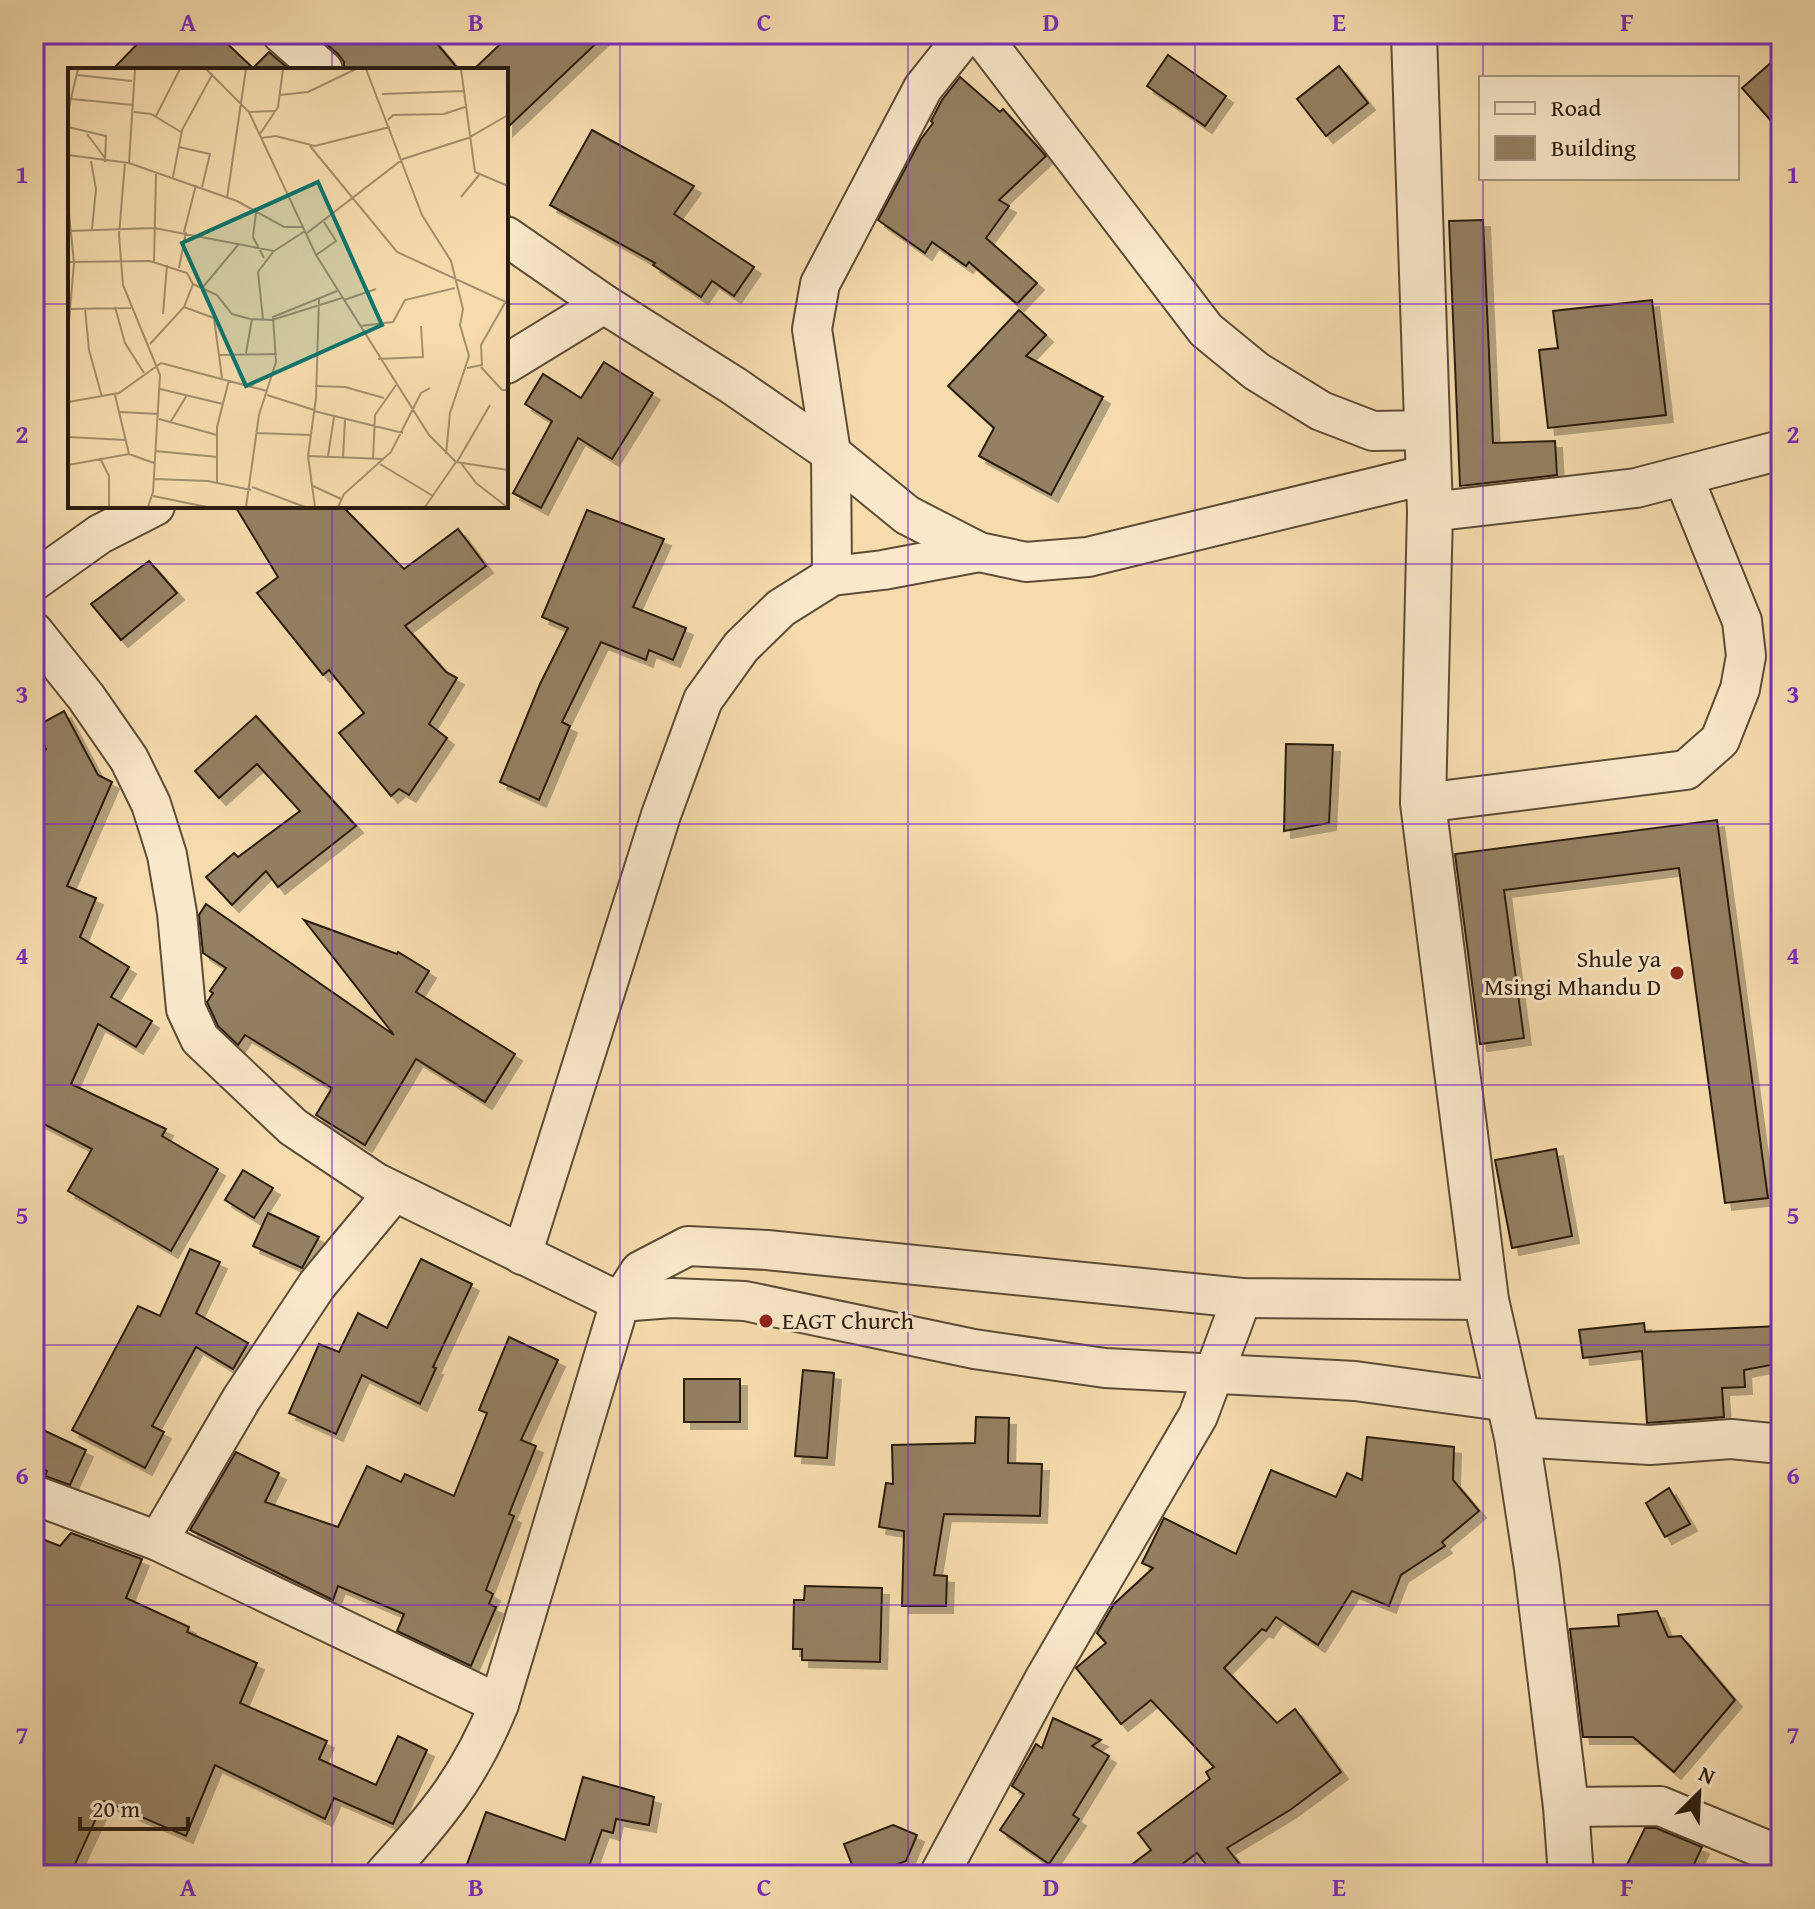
<svg xmlns="http://www.w3.org/2000/svg" width="1815" height="1909" font-family="'Gentium Book Plus',serif">
  <defs>
    <filter id="shadow"><feDropShadow dx="7" dy="7" stdDeviation="0" flood-color="#0004"/></filter>
  </defs>
  <rect width="100%" height="100%" fill="#f6dcad"/>
  <filter id="stains"><feTurbulence type="fractalNoise" baseFrequency=".0025" numOctaves="4"/><feColorMatrix values="0 0 0 0 .2 0 0 0 0 .09 0 0 0 0 .02 0 0 0 .5 -.17"/></filter>
  <radialGradient id="worn" r=".72"><stop offset=".6" stop-color="#630" stop-opacity="0"/><stop offset="1" stop-color="#630" stop-opacity=".3"/></radialGradient>
  <g fill="#948062" stroke="#2a1c10" stroke-width="2" filter="url(#shadow)">
    <polygon points="147,34 217,34 253,68 269,52 290,70 112,70"/>
    <polygon points="315,34 429,34 459,70 344,70 344,62 338,54"/>
    <polygon points="511,34 606,34 506,129 506,70 473,70"/>
    <polygon points="1781,54 1781,132 1742,88"/>
    <polygon points="1168,55 1226,96 1205,126 1147,86"/>
    <polygon points="1339,66 1368,103 1326,136 1297,99"/>
    <polygon points="960,77 1000,112 1003,109 1046,156 999,200 1009,206 986,238 1037,283 1017,304 969,262 966,266 932,242 925,253 878,220 921,139 933,123 931,121 942,100"/>
    <polygon points="592,130 694,186 674,214 754,267 734,296 712,281 701,297 653,265 655,263 550,205"/>
    <polygon points="1483,220 1493,443 1555,441 1557,475 1460,486 1449,221"/>
    <polygon points="1652,300 1666,415 1548,428 1539,350 1558,348 1553,311"/>
    <polygon points="1019,310 1046,335 1026,356 1103,397 1051,495 979,456 994,428 948,386"/>
    <polygon points="604,362 653,393 612,459 578,438 541,508 513,493 552,421 525,404 543,374 581,398"/>
    <polygon points="235,506 342,506 404,569 458,529 486,566 405,626 446,672 457,678 429,724 447,738 409,795 399,789 391,796 339,733 364,713 329,670 323,675 257,593 278,577"/>
    <polygon points="587,510 664,539 633,607 686,628 673,660 649,650 646,660 601,642 562,722 570,726 539,800 500,782 540,684 568,628 542,617"/>
    <polygon points="149,561 177,593 121,640 91,604"/>
    <polygon points="64,711 98,775 112,782 67,886 96,898 80,937 129,967 111,997 152,1021 136,1047 98,1024 71,1084 166,1129 162,1136 218,1169 171,1251 68,1191 92,1149 34,1119 34,756 46,749 35,727"/>
    <polygon points="256,716 356,826 278,887 266,871 232,905 206,877 234,853 238,857 300,811 257,764 219,798 195,771"/>
    <polygon points="1286,744 1333,745 1329,823 1284,831"/>
    <polygon points="1717,820 1768,1198 1725,1203 1679,868 1504,890 1524,1038 1480,1044 1455,854"/>
    <polygon points="206,904 394,1035 304,920 397,954 398,952 429,971 416,992 515,1054 485,1102 416,1059 365,1145 316,1115 332,1088 245,1035 238,1045 218,1026 207,1002 213,993 210,991 226,968 203,953 199,915"/>
    <polygon points="1556,1149 1572,1236 1512,1248 1495,1160"/>
    <polygon points="243,1170 273,1188 254,1218 225,1200"/>
    <polygon points="268,1213 319,1237 302,1268 253,1246"/>
    <polygon points="190,1249 220,1262 196,1313 248,1343 233,1369 196,1347 152,1426 164,1432 145,1468 72,1430 138,1306 160,1316"/>
    <polygon points="421,1259 472,1284 433,1367 436,1368 420,1404 362,1375 336,1434 289,1413 319,1344 339,1352 358,1313 387,1328"/>
    <polygon points="1644,1323 1645,1332 1781,1326 1781,1363 1744,1370 1745,1387 1722,1388 1724,1417 1647,1423 1642,1351 1583,1358 1579,1330"/>
    <polygon points="509,1337 558,1360 521,1440 536,1446 509,1514 514,1516 486,1590 493,1594 489,1604 496,1607 471,1666 397,1631 404,1614 338,1586 333,1600 190,1530 236,1452 279,1473 265,1502 338,1527 367,1466 401,1482 405,1474 454,1496 487,1413 479,1410"/>
    <polygon points="803,1370 834,1373 827,1458 795,1456"/>
    <rect x="684" y="1379" width="56" height="43"/>
    <polygon points="976,1417 1009,1418 1008,1463 1042,1464 1040,1516 944,1514 934,1575 947,1576 946,1606 902,1606 904,1531 879,1527 886,1483 893,1484 892,1445 975,1443"/>
    <polygon points="43,1430 86,1450 70,1485 45,1476 47,1471 34,1464 34,1450"/>
    <polygon points="1367,1437 1454,1447 1453,1480 1479,1511 1442,1542 1445,1546 1401,1575 1389,1606 1352,1591 1318,1645 1276,1617 1266,1631 1262,1629 1224,1668 1277,1723 1295,1709 1341,1772 1290,1810 1227,1848 1248,1875 1214,1875 1197,1853 1168,1875 1118,1875 1151,1850 1138,1833 1210,1779 1206,1772 1214,1767 1151,1700 1121,1724 1076,1668 1106,1643 1097,1633 1114,1604 1153,1568 1142,1563 1164,1518 1236,1554 1271,1470 1336,1497 1347,1473 1362,1480"/>
    <polygon points="1669,1488 1690,1524 1665,1537 1646,1503"/>
    <polygon points="71,1533 142,1559 126,1598 189,1627 187,1632 257,1663 240,1703 327,1741 319,1759 376,1785 398,1736 427,1750 393,1824 334,1798 325,1819 215,1765 186,1836 104,1801 70,1875 34,1875 34,1536 60,1546"/>
    <polygon points="805,1586 882,1588 880,1662 802,1660 802,1649 793,1649 794,1600 804,1600"/>
    <polygon points="1657,1611 1668,1637 1681,1636 1735,1700 1674,1772 1633,1737 1583,1737 1570,1629 1619,1626 1618,1615"/>
    <polygon points="1053,1718 1101,1740 1092,1746 1109,1756 1073,1815 1079,1819 1049,1864 1000,1830 1024,1794 1012,1786 1036,1744 1042,1748"/>
    <polygon points="583,1777 654,1797 649,1825 616,1819 613,1833 602,1830 586,1875 490,1875 466,1867 486,1812 565,1840"/>
    <polygon points="893,1825 917,1835 906,1861 870,1875 856,1875 844,1844"/>
    <polygon points="1645,1828 1656,1828 1702,1847 1689,1875 1622,1875"/>
  </g>
  <g fill="none" stroke-linecap="round" stroke-linejoin="round">
    <defs>
      <g id="minor">
        <polyline points="282,34 323,70"/>
        <polyline points="980,34 1206,330 1256,371 1321,411 1373,431 1427,430"/>
        <polyline points="506,236 604,304 734,386 831,453 907,515 979,552 1026,562 1088,557 1429,474"/>
        <polyline points="506,364 604,304"/>
        <polyline points="1430,512 1636,488 1781,450"/>
        <polyline points="832,576 831,453 812,329 820,284 923,88 966,34"/>
        <polyline points="34,581 100,534 155,506"/>
        <polyline points="34,632 86,697 129,759 151,804 167,855 177,913 186,1009 200,1039 293,1127 375,1182 620,1302 672,1298 745,1301 974,1349 1105,1368 1355,1381 1509,1402"/>
        <polyline points="1423,803 1686,770 1720,740 1740,689 1746,656 1742,621 1683,476"/>
        <polyline points="522,1255 661,815 703,700 741,647 781,608 832,576 883,570 979,552"/>
        <polyline points="1517,1437 1650,1445 1731,1439 1781,1444"/>
        <polyline points="34,1495 158,1541 499,1704"/>
        <polyline points="158,1541 242,1398 317,1285 394,1192"/>
        <polyline points="1566,1807 1660,1806 1781,1856"/>
        <path d="M384,1875C436,1817 470,1777 499,1704L620,1302L640,1271L688,1246L767,1250L1242,1298L1486,1300"/>
        <polyline points="939,1875 1045,1678 1198,1416 1242,1298"/>
      </g>
      <polyline id="tertiary" points="1414,34 1430,512 1423,803 1486,1300 1517,1437 1537,1568 1566,1807 1571,1875"/>
    </defs>
    <use href="#minor" stroke="#5d4c37" stroke-width="42"/>
    <use href="#tertiary" stroke="#5d4c37" stroke-width="48"/>
    <use href="#minor" stroke="#f9e8ca" stroke-width="38"/>
    <use href="#tertiary" stroke="#f9e8ca" stroke-width="44"/>
  </g>
  <path fill="none" stroke="#7b2cbf" stroke-width="2" stroke-opacity="0.55" d="M332,34V70M620,34V1875M908,34V1875M1195,34V1875M1483,34V78M1483,178V1875M34,304H70M506,304H1781M332,506V1875M34,564H1781M34,824H1781M34,1085H1781M34,1345H1781M34,1605H1781"/>
  <g fill="#8f2418" stroke="#f9e8ca" stroke-width="3">
    <circle cx="1677" cy="973" r="8"/>
    <circle cx="766" cy="1321" r="8"/>
  </g>
  <g text-anchor="middle" stroke-width="6" stroke-linejoin="round" paint-order="stroke">
    <g font-size="24" fill="#2a1c10" stroke="#f9e8ca" text-anchor="end">
      <text x="1661" y="967">Shule ya<tspan x="1661" dy="28">Msingi Mhandu D</tspan></text>
      <text x="782" y="1329" text-anchor="start">EAGT Church</text>
    </g>
  </g>
  <g transform="translate(68 68)">
    <rect width="440" height="440" fill="#f6dcad"/>
    <path fill="none" stroke="#a48f6e" stroke-width="2" d="M138,1L181,44L248,187L361,367L388,394L440,402M298,1L354,147L383,193L395,241L392,257L401,288L382,345L378,386M393,1L407,104L440,118M9,7L64,13M314,26L396,23M212,27L240,24L288,1M4,31L65,37M0,43L10,1M66,44L83,46L113,64M181,44L208,43M88,48L112,1M320,52L325,47L376,46L397,39M0,59L38,68L37,94M19,66L37,90M192,66L210,39L215,1M193,70L208,68L247,78L322,59M242,78L329,184L440,235M111,79L142,86L134,119M0,87L61,95L169,133L216,159H236M23,93L28,121L24,161M57,94L51,167L55,217L92,307L85,424L80,439M61,95L67,1M105,109L114,62L144,7M393,129L411,107M159,130L178,1M0,135L6,195L0,265M188,144L185,169L196,190M0,163L86,160L206,183L237,163M116,164L128,117M239,165L335,91L400,70L440,47M248,187L268,173L256,154M0,194L82,193L119,205L125,216L116,239L82,276M86,194L88,106M111,200L118,164M125,216L149,227L164,246L182,251L204,252L274,230M135,219L170,177M276,232L308,221M47,239L57,275L76,305M116,239L146,250L154,310M17,240L21,282L34,329M0,241L63,240M95,246L99,197M195,251L190,204L205,184M292,258L325,254L337,232L387,220M178,285L184,251M152,287L209,286M310,291L355,289L353,258M413,299L434,322H440M399,300L414,297L413,277L438,233M247,318L277,319L316,330M92,321L155,336M47,327L61,386M199,327L246,342M0,334L51,325L93,295L199,323M246,343L335,365M52,344L91,346M91,351L149,367M102,355L119,327M189,365L242,367M0,369L58,372M87,383L150,389M240,388L316,391M260,388L266,349M32,390L41,408V439M275,390L277,351M305,391L307,347L328,317M389,394L422,337M393,395L408,415L439,439M312,396L365,428M0,397L61,386L86,395M86,411L140,413L183,422M149,414V359L161,312M245,418L273,431M184,419L237,439M85,428L139,439M178,439L191,347L208,294L205,249L269,223M247,439L240,388L248,330L251,231M270,439L276,426L323,384L353,325L362,320M357,439L388,394"/>
    <path fill="#0f766e" fill-opacity="0.15" stroke="#0f766e" stroke-width="4" d="M250,114L314,257L178,318L114,175Z"/>
    <rect width="440" height="440" fill="none" stroke="#2a1c10" stroke-width="4"/>
  </g>
  <rect width="1815" height="1909" fill="none" stroke="#f6dcad" stroke-width="88"/>
  <rect x="1479" y="76" width="260" height="104" fill="#f9e8ca" stroke="#a69680" stroke-width="2"/>
  <rect x="1495" y="102" width="40" height="12" fill="#f9e8ca" stroke="#a69680" stroke-width="2"/>
  <text x="1551" y="116" font-size="24" fill="#2a1c10">Road</text>
  <rect x="1495" y="136" width="40" height="24" fill="#948062" stroke="#a69680" stroke-width="2"/>
  <text x="1551" y="156" font-size="24" fill="#2a1c10">Building</text>
  <g transform="translate(1699 1793) rotate(24)" stroke="#f9e8ca" stroke-width="6" paint-order="stroke">
  <path d="M0-6L14 30L0 20L-14 30Z" fill="#2a1c10"/>
  <text y="-12" font-size="22" font-weight="bold" text-anchor="middle" fill="#2a1c10">N</text>
  </g>
  <path d="M80 1817v12h108v-12" fill="none" stroke="#2a1c10" stroke-width="4"/>
  <text x="92" y="1817" font-size="24" fill="#2a1c10" stroke="#f9e8ca" stroke-width="6" paint-order="stroke">20 m</text>
  <rect x="44" y="44" width="1727" height="1821" fill="none" stroke="#7b2cbf" stroke-width="3"/>
  <g font-size="26" text-anchor="middle" font-weight="bold" fill="#7b2cbf">
    <text x="188" y="31">A</text>
    <text x="476" y="31">B</text>
    <text x="764" y="31">C</text>
    <text x="1051" y="31">D</text>
    <text x="1339" y="31">E</text>
    <text x="1627" y="31">F</text>
    <text x="22" y="183">1</text>
    <text x="1793" y="183">1</text>
    <text x="22" y="443">2</text>
    <text x="1793" y="443">2</text>
    <text x="22" y="703">3</text>
    <text x="1793" y="703">3</text>
    <text x="22" y="964">4</text>
    <text x="1793" y="964">4</text>
    <text x="22" y="1224">5</text>
    <text x="1793" y="1224">5</text>
    <text x="22" y="1484">6</text>
    <text x="1793" y="1484">6</text>
    <text x="22" y="1744">7</text>
    <text x="1793" y="1744">7</text>
    <text x="188" y="1896">A</text>
    <text x="476" y="1896">B</text>
    <text x="764" y="1896">C</text>
    <text x="1051" y="1896">D</text>
    <text x="1339" y="1896">E</text>
    <text x="1627" y="1896">F</text>
  </g>
  <rect width="100%" height="100%" filter="url(#stains)"/>
  <rect width="100%" height="100%" fill="url(#worn)"/>
</svg>
